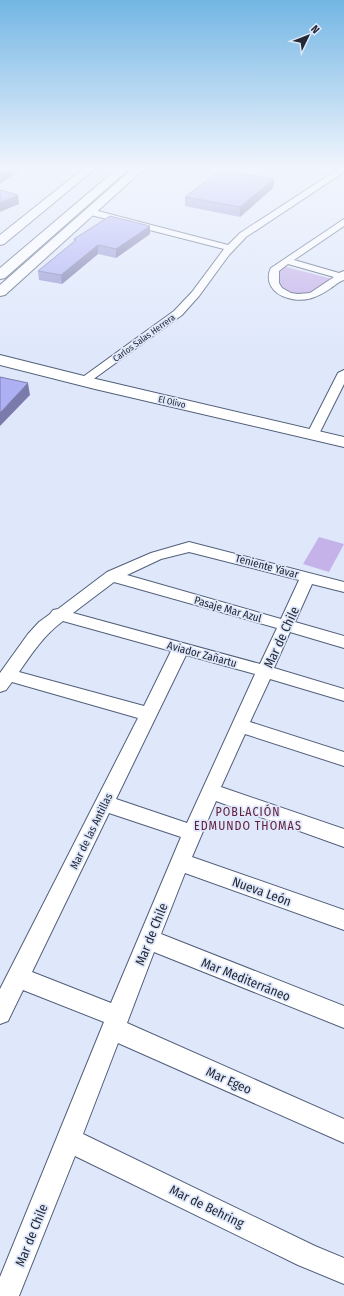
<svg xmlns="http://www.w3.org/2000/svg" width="344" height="1296" font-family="'Fira Sans Condensed',sans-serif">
  <rect width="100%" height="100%" fill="#dfe8fb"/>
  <g fill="#c5b2e9">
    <polygon points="283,266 332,279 310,295 299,295 283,291 277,284 275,272"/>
    <polygon points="319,537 344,544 329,572 303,564"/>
  </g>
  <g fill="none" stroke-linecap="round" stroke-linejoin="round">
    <defs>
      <g id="street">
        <polygon points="340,168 344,168 344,172 246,237 229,255 199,296 182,315 88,383 80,383 78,381 80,379 174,311 192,292 224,249 87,214 86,212 87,210 90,209 228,245 240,233"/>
        <path d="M344,219V226L294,260L339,273L344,271V280C340,281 335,285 331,288C318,297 305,303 288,298C281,296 275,293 271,286C268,281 268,273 271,268ZM288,264L334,277L310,293L298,294L291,293L282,288L279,283V271Z"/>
        <polygon points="344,370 344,384 319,434 317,437 309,437 307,434 338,373"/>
        <path d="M189,542L344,582V592L312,584L295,622L344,636V648L290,632L274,668L344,689V701L270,679L250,722L344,752V766L245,734L221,787L344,829V847L216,801L192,857L344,910V930L185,873L161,934L344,1006V1028L154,952L127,1023L344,1119V1143L118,1043L83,1134L315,1246L344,1258V1284L298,1265L75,1156L19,1296H0V1277L104,1022L23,990L8,1021L0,1024V989L138,718L12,682L6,690L0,692V673L28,634L39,622L50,614L53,610L58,609L107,572L151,553ZM189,552L299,580L281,619L127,575L161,559ZM114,582L277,628L260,664L73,613ZM63,621L171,651L144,706L19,672C32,653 44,635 63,621ZM186,655L255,674L187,823L116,799ZM109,813L181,837L111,1003L32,972Z"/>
      </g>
      <g id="secondary">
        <polygon points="84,168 96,168 4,244 0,245 0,235"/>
        <polygon points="133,168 145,168 5,295 0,296 0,285"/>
        <polygon points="0,355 96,379 344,437 344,447 95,389 0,365"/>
      </g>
      <polygon id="highway" points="118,168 130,168 5,278 0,279 0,268"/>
    </defs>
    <use href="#street" stroke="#525f7a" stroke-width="2"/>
    <use href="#secondary" stroke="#525f7a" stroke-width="2"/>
    <use href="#highway" stroke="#525f7a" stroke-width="2"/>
    <use href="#street" fill="#fff" fill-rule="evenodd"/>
    <use href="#secondary" fill="#fff" fill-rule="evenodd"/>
    <use href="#highway" fill="#fff" fill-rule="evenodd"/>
  </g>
  <g fill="#9697d2">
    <polygon points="274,179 273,188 240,217 185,206 185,197"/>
    <polygon points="150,234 116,258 98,254 62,284 39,280 38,271 74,242 74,239"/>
  </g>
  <g fill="#7a7bab">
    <polygon points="10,168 24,168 0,184 0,175"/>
    <polygon points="274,179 273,188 240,217 240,207"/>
    <polygon points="18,195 19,204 0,212 0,203"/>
    <polygon points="150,226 150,234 116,258 116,249"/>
    <polygon points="98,245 98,254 62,284 61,275"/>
    <polygon points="28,383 30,395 0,426 0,413"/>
  </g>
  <g fill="#aeb0f4" stroke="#7a7bab">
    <polygon points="0,168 10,168 0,175"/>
    <polygon points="221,170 274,179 240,207 185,197"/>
    <polygon points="0,190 18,195 0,203"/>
    <polygon points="110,216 150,226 116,249 98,245 61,275 38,271 76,240 74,239"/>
    <polygon points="0,377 28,383 0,413"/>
  </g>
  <linearGradient id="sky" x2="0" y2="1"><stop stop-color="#73b6e4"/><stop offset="0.48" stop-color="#f1f5fd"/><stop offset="1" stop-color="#f1f5fd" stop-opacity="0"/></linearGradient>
  <rect width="344" height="350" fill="url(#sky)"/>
  <g text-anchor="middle" stroke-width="3.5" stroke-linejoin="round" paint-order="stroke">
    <g font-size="9" fill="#232935" stroke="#dfe8fb">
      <text transform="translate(144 338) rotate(-36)" y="3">Carlos Salas Herrera</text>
      <text transform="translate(172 402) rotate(13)" y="3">El Olivo</text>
    </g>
    <g font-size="11" fill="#232935" stroke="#dfe8fb">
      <text transform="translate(267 566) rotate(15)" y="4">Teniente Yávar</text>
      <text transform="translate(228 609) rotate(16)" y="4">Pasaje Mar Azul</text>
      <text transform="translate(202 654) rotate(15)" y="4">Aviador Zañartu</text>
      <text transform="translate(91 831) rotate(-64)" y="4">Mar de las Antillas</text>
    </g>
    <g font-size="12" letter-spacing="1" fill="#62203e" stroke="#dfe8fb">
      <text x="248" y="816">POBLACIÓN<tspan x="248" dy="14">EDMUNDO THOMAS</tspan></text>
    </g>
    <g font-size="13" fill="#232935" stroke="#dfe8fb">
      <text transform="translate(281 637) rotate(-65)" y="5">Mar de Chile</text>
      <text transform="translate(262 891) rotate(20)" y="5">Nueva León</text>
      <text transform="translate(151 934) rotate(-68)" y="5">Mar de Chile</text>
      <text transform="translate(246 979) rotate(22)" y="5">Mar Mediterráneo</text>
      <text transform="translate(229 1080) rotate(24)" y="5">Mar Egeo</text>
      <text transform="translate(207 1206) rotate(26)" y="5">Mar de Behring</text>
      <text transform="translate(31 1235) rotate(-68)" y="5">Mar de Chile</text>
    </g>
  </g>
  <g transform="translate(308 36) rotate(47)" stroke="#dfe8fb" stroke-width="3" paint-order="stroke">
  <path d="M0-3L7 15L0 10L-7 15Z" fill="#232935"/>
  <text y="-6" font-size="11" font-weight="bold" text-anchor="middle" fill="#232935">N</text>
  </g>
</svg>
